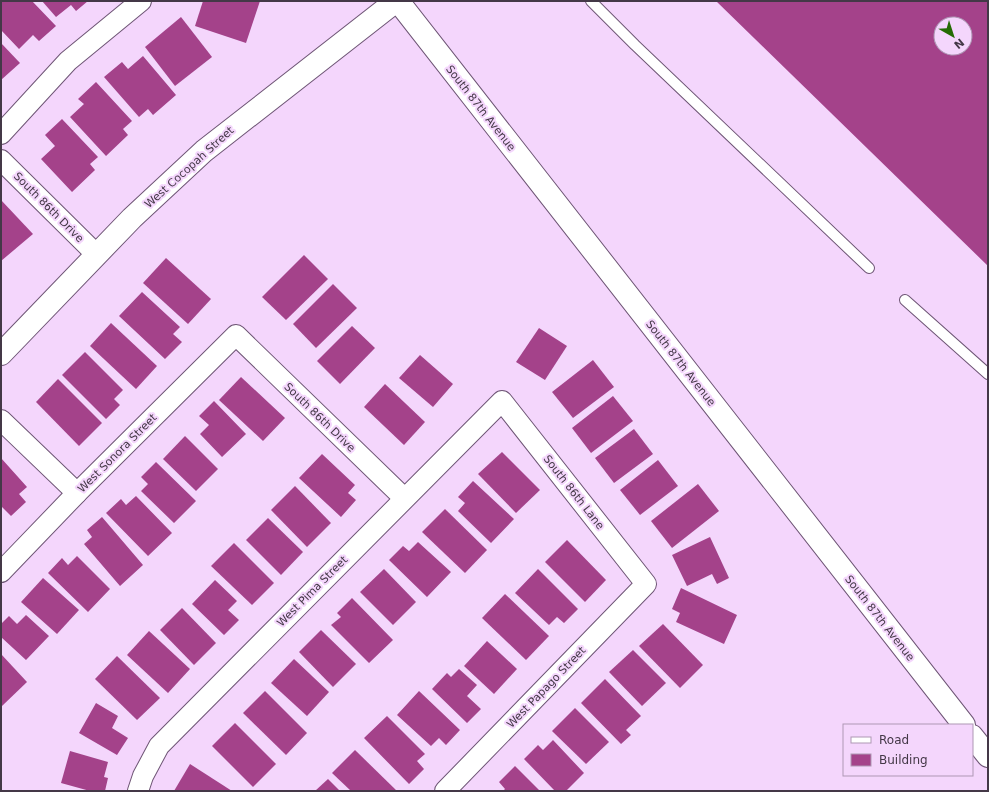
<svg xmlns="http://www.w3.org/2000/svg" width="989" height="792" font-family="'DejaVu Sans',sans-serif">
  <rect width="100%" height="100%" fill="#f4d6fc"/>
  <g fill="#a4428a" fill-rule="evenodd">
    <polygon points="1,1 32,1 56,26 39,41 33,35 19,49 1,30"/>
    <polygon points="42,1 88,1 76,11 71,5 56,17"/>
    <polygon points="203,1 260,1 246,43 195,26"/>
    <path d="M716,1H988V266ZM941,24H965V48H941Z"/>
    <polygon points="181,17 212,57 175,86 145,47"/>
    <polygon points="1,43 20,63 1,80"/>
    <polygon points="143,56 176,95 153,115 148,109 139,117 104,77 122,62 128,69"/>
    <polygon points="96,82 132,121 123,129 128,135 106,156 70,117 84,104 78,99"/>
    <polygon points="62,119 98,157 90,164 95,170 72,192 41,159 55,146 45,135"/>
    <polygon points="1,200 33,234 1,261"/>
    <polygon points="304,255 328,279 286,320 262,297"/>
    <polygon points="166,258 211,299 188,324 143,283"/>
    <polygon points="333,284 357,308 316,348 293,324"/>
    <polygon points="142,292 180,327 173,334 182,342 165,359 119,316"/>
    <polygon points="111,323 157,366 136,389 90,346"/>
    <polygon points="352,326 375,348 340,384 317,361"/>
    <polygon points="539,328 567,346 545,380 516,362"/>
    <polygon points="85,352 123,390 114,399 120,405 106,419 62,375"/>
    <polygon points="420,355 453,384 433,407 399,378"/>
    <polygon points="593,360 614,387 573,418 552,392"/>
    <polygon points="241,377 285,418 263,441 219,400"/>
    <polygon points="58,379 102,423 79,446 36,402"/>
    <polygon points="385,384 425,422 404,445 364,407"/>
    <polygon points="613,396 633,421 591,453 572,428"/>
    <polygon points="214,401 246,434 222,457 200,434 209,425 199,416"/>
    <polygon points="634,429 653,454 614,483 595,458"/>
    <polygon points="185,436 218,469 196,491 163,459"/>
    <polygon points="502,452 540,490 516,513 478,474"/>
    <polygon points="322,454 355,485 348,493 356,500 341,517 299,478"/>
    <polygon points="1,458 27,487 19,494 26,502 11,516 1,506"/>
    <polygon points="658,460 678,486 640,515 620,490"/>
    <polygon points="156,462 196,501 174,523 141,491 148,484 141,477"/>
    <polygon points="473,481 514,519 491,543 458,511 465,503 458,497"/>
    <polygon points="698,484 719,511 672,548 651,521"/>
    <polygon points="295,486 331,523 307,547 271,510"/>
    <polygon points="136,496 172,533 148,556 106,513 121,499 126,505"/>
    <polygon points="445,509 487,550 465,573 422,532"/>
    <polygon points="102,517 143,565 120,586 84,544 92,537 87,530"/>
    <polygon points="268,518 303,552 281,575 246,540"/>
    <polygon points="710,537 729,578 717,584 712,574 687,586 672,555"/>
    <polygon points="567,540 606,580 585,602 545,562"/>
    <polygon points="418,542 451,572 427,597 389,560 403,546 409,551"/>
    <polygon points="234,543 274,583 252,605 211,566"/>
    <polygon points="77,556 110,589 88,612 48,573 62,558 68,565"/>
    <polygon points="384,569 416,602 393,625 360,592"/>
    <polygon points="538,569 578,609 564,623 557,617 549,625 515,593"/>
    <polygon points="43,578 79,610 57,634 21,602"/>
    <polygon points="215,580 237,601 228,610 239,620 224,635 192,604"/>
    <polygon points="681,588 737,615 724,644 676,622 680,613 672,609"/>
    <polygon points="505,594 549,636 526,660 482,618"/>
    <polygon points="352,598 393,640 369,663 331,625 341,617 337,613"/>
    <polygon points="182,608 216,643 194,665 160,630"/>
    <polygon points="26,615 49,636 26,660 1,637 1,624 9,616 17,624"/>
    <polygon points="663,624 703,665 680,688 639,646"/>
    <polygon points="321,630 356,664 333,687 299,652"/>
    <polygon points="149,631 190,669 168,693 127,655"/>
    <polygon points="487,641 517,669 494,694 464,666"/>
    <polygon points="633,650 666,683 642,706 609,672"/>
    <polygon points="1,654 27,682 2,706 1,704"/>
    <polygon points="117,656 160,698 137,720 95,679"/>
    <polygon points="294,659 329,692 307,716 271,683"/>
    <polygon points="459,669 477,685 467,696 481,709 467,723 432,689 447,673 451,677"/>
    <polygon points="605,679 641,716 626,730 631,735 621,744 581,703"/>
    <polygon points="265,691 307,733 286,755 243,713"/>
    <polygon points="419,691 460,730 446,745 439,738 431,746 397,715"/>
    <polygon points="96,703 118,716 112,728 128,738 117,755 79,733"/>
    <polygon points="575,708 609,742 586,764 552,731"/>
    <polygon points="387,716 425,754 417,761 424,769 409,784 364,738"/>
    <polygon points="235,723 276,764 253,787 212,746"/>
    <polygon points="553,740 584,773 566,791 555,791 524,759 538,745 543,750"/>
    <polygon points="355,750 397,791 351,791 332,773"/>
    <polygon points="70,751 108,762 104,777 108,778 105,791 90,791 61,783"/>
    <polygon points="190,764 232,791 174,791"/>
    <polygon points="515,766 540,791 503,791 505,789 499,782"/>
    <polygon points="328,779 340,791 315,791"/>
  </g>
  <g fill="none" stroke-linecap="round" stroke-linejoin="round">
    <defs>
      <g id="service">
        <polyline points="591,1 635,45 869,268"/>
        <polyline points="905,300 988,374"/>
      </g>
      <g id="minor">
        <polyline points="1,134 68,61 141,1"/>
        <polyline points="1,160 96,254"/>
        <polyline points="1,420 77,493"/>
        <polyline points="1,572 77,493 236,335 404,498"/>
        <polyline points="138,791 143,776 159,746 502,401 646,584 445,791"/>
      </g>
      <g id="tertiary">
        <polyline points="398,1 964,725"/>
        <polyline points="1,354 132,218 204,151 396,1"/>
        <polyline points="972,736 988,756"/>
      </g>
    </defs>
    <use href="#service" stroke="#6e5575" stroke-width="12"/>
    <use href="#minor" stroke="#6e5575" stroke-width="22"/>
    <use href="#tertiary" stroke="#6e5575" stroke-width="24"/>
    <use href="#service" stroke="#fff" stroke-width="10"/>
    <use href="#minor" stroke="#fff" stroke-width="20"/>
    <use href="#tertiary" stroke="#fff" stroke-width="22"/>
  </g>
  <g text-anchor="middle" stroke-width="4" stroke-linejoin="round" paint-order="stroke">
    <g font-size="11" fill="#443847" stroke="#f4d6fc">
      <text transform="translate(481 108) rotate(52)" y="4">South 87th Avenue</text>
      <text transform="translate(189 167) rotate(-42)" y="4">West Cocopah Street</text>
      <text transform="translate(49 207) rotate(45)" y="4">South 86th Drive</text>
      <text transform="translate(681 363) rotate(52)" y="4">South 87th Avenue</text>
      <text transform="translate(320 417) rotate(44)" y="4">South 86th Drive</text>
      <text transform="translate(117 453) rotate(-45)" y="4">West Sonora Street</text>
      <text transform="translate(574 492) rotate(52)" y="4">South 86th Lane</text>
      <text transform="translate(312 591) rotate(-45)" y="4">West Pima Street</text>
      <text transform="translate(880 618) rotate(52)" y="4">South 87th Avenue</text>
      <text transform="translate(546 687) rotate(-46)" y="4">West Papago Street</text>
    </g>
  </g>
  <rect width="989" height="792" fill="none" stroke="#443847" stroke-width="4"/>
  <rect x="843" y="724" width="130" height="52" fill="#f4d6fc" stroke="#ae97b4"/>
  <rect x="851" y="737" width="20" height="6" fill="#ffffff" stroke="#ae97b4"/>
  <text x="879" y="744" font-size="12" fill="#443847">Road</text>
  <rect x="851" y="754" width="20" height="12" fill="#a4428a" stroke="#ae97b4"/>
  <text x="879" y="764" font-size="12" fill="#443847">Building</text>
  <g transform="translate(953 36) rotate(141)"><circle r="19" fill="#f4d6fc" stroke="#ae97b4"/>
  <path d="M0-3L7 15L0 10L-7 15Z" fill="#256b04"/>
  <text y="-6" font-size="11" font-weight="bold" text-anchor="middle" fill="#443847">N</text>
  </g>
</svg>
